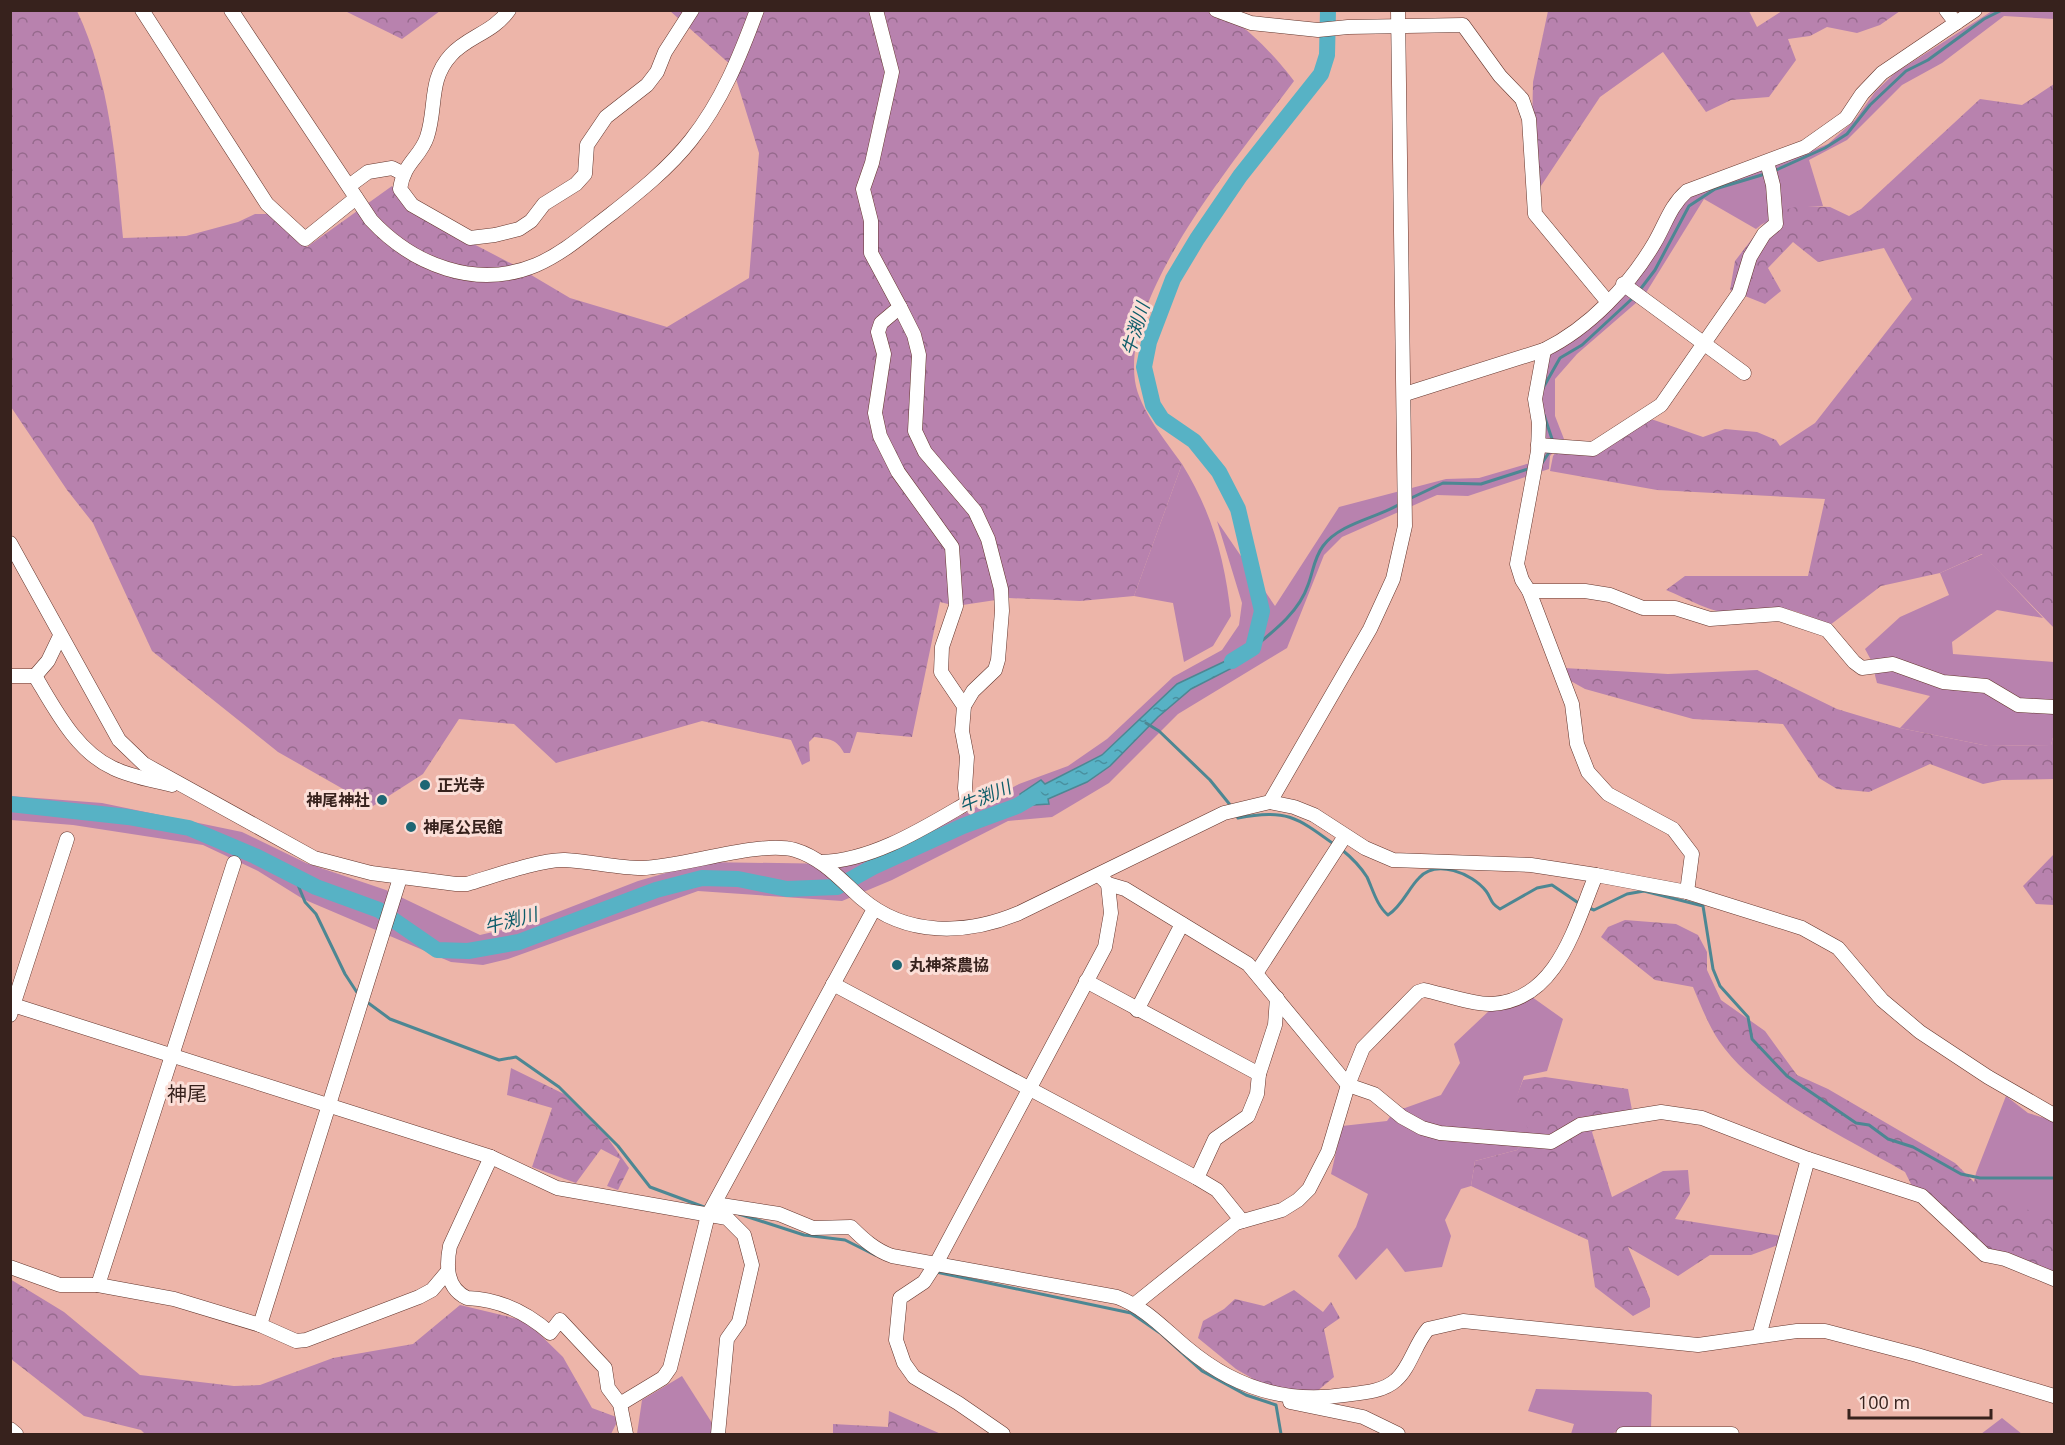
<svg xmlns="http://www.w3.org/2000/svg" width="2065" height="1445" font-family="'Open Sans','Noto Sans JP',sans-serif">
  <defs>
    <pattern id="forest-crowns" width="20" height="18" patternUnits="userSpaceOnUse" patternTransform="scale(1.5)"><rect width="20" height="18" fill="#b882ae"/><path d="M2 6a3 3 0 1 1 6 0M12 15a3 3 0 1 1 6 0" fill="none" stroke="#966a8d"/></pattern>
    <pattern id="water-ripples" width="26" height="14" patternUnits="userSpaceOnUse" patternTransform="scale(1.5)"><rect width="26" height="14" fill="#57b2c5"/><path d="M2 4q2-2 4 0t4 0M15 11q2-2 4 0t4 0" fill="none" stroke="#49909f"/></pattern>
  </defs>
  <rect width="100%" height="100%" fill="#edb5a9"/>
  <g fill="#b882ae">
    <path d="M1992,11H2054V19L2004,16L1942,63L1902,85L1847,140L1809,160L1823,206C1798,206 1775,213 1756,229L1704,199L1644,296L1577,354L1555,379V416L1564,439L1550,456L1549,469L1468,496L1437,495L1342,537L1324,555L1287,648L1178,714L1109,783L1052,817L1008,821L892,880L842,901L698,891L508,959L483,965L451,962L303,899L258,871L203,845L73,825L11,820L10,796L102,803L242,832L306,863L386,890L480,935L527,924L638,881L704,862L840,864L947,823L1019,784L1068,766L1107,739L1173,677L1222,650L1239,625L1242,603L1217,521L1275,606L1339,507L1446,479L1479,478L1530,463L1537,397L1547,355L1589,325L1689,194L1789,160L1828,144L1855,120L1875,92L1895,73Z"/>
    <path d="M1182,464C1212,512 1225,560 1231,616L1213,646L1184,662L1173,603L1134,596Z"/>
    <polygon points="1983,554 2043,618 1997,610 1952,642 1953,654 2054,662 2054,733 2051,745 1988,746 1900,728 1930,696 1877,683 1871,660 1865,649 1900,617 1949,595 1940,573"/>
    <polygon points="1532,997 1563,1019 1547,1071 1524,1076 1515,1103 1531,1131 1517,1150 1475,1161 1471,1186 1461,1189 1445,1220 1451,1236 1442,1267 1405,1272 1387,1248 1356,1280 1338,1256 1356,1227 1368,1194 1331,1174 1342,1126 1387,1121 1396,1108 1405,1108 1441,1095 1460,1063 1454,1044 1491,1009"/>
    <polygon points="2006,1096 2028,1113 2054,1121 2054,1271 1976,1173"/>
    <polygon points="682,1376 712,1423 711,1434 637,1434 642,1400"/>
    <polygon points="1536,1389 1648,1392 1652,1395 1651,1429 1629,1428 1610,1434 1571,1434 1574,1424 1528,1411"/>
    <polygon points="2002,1418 2022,1434 1981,1434"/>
  </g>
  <g fill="url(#forest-crowns)">
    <path d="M10,11H77C110,80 116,162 123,238L186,236L238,222L255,214H268L307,247L392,186L410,211L516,266L570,298L667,327L749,278L759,153L732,66L670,11H1216C1243,21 1277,58 1294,81C1243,151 1122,290 1135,381C1139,409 1166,441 1182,464L1134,596L1080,601L1009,598L956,606L940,602L912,737L857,732L850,753H844C837,739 829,739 814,737L809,742L810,761L802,765L791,740L702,721L556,763L514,724L459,719L423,774L373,806L278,752L152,651L93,523L67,490L11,407Z"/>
    <polygon points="345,11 440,11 402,39"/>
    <polygon points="1548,11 1749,11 1757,27 1782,11 1900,11 1880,25 1857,33 1827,27 1810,36 1788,39 1796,60 1769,97 1731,100 1706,112 1663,52 1600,97 1533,198 1531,169 1533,82"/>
    <path d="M2054,84V628L1982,554L1940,573L1881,586L1830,625C1811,618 1788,605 1768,608C1758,609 1747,615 1736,615C1710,612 1690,600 1666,590L1685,576H1808L1825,499L1657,490L1550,471L1553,456L1562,444L1592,446L1632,417L1654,420L1703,437L1725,429L1757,432L1776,440L1780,446L1815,423L1912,299L1884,248L1818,262L1793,242L1768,268L1781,291L1765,304L1730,290L1735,261L1772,213L1800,206L1830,207L1849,216L1861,209L1980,99L2022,105Z"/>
    <polygon points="1564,668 1668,674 1757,670 1837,709 1900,728 1988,746 2051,745 2054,733 2054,779 2002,780 1983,784 1930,764 1869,792 1837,789 1819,778 1783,724 1693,719 1585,689 1569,680"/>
    <polygon points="2054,854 2054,905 2036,904 2023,886"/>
    <path d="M1625,920L1676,924L1698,935L1707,952V970L1721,1000L1765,1031L1797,1075L1828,1089L1955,1163L1974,1182L1976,1173L2012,1206L2054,1216V1279L1985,1255L1912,1186L1905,1172C1847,1138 1757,1097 1719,1041C1708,1024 1701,1006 1693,987L1655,980L1601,937L1608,927Z"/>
    <polygon points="511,1068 564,1094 607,1137 629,1168 618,1190 607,1186 620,1159 601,1149 576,1183 532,1167 552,1108 507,1095"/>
    <polygon points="1545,1077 1628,1089 1632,1110 1601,1123 1592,1132 1612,1197 1663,1171 1688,1170 1690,1194 1675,1219 1781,1236 1778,1245 1751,1255 1710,1255 1678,1276 1628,1247 1650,1299 1650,1307 1633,1316 1595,1287 1588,1240 1471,1186 1475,1161 1517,1150 1530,1132 1514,1103 1523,1080"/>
    <polygon points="10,1279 64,1312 140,1375 234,1386 260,1385 333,1358 413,1344 460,1305 526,1321 563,1357 592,1408 619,1418 611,1434 145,1434 141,1430 84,1416 11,1359"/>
    <polygon points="1294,1290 1323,1312 1331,1302 1340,1318 1324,1329 1334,1377 1315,1393 1267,1387 1236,1369 1198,1338 1203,1321 1224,1309 1235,1299 1264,1306"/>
    <polygon points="889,1411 941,1434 833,1434 833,1424 888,1427"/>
  </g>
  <polygon fill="url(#water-ripples)" stroke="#4d8793" stroke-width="1.5" points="1253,648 1236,666 1191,689 1158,717 1110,766 1087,782 1048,799 1049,804 1017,806 1021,798 1020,794 1041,780 1045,784 1102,755 1177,684"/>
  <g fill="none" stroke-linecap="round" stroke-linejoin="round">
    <g stroke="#4d8793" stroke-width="3">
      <polyline points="1774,171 1825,148 1847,134 1870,105 1906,71 1928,60 1984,19 2002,10"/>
      <polyline points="1639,291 1655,270 1689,206 1715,189 1765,174"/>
      <polyline points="1543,388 1560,358 1582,345 1635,296"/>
      <polyline points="1544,415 1553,442"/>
      <polyline points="1542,463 1550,451"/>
      <polyline points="1409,499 1443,483 1481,484 1531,468"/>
      <path d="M1253,648C1274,631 1299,612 1308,585C1313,572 1314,558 1323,546C1340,523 1377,518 1400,504"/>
      <polyline points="1146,723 1159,731 1210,780 1231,806"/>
      <path d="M1236,814L1238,818C1286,808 1298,818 1335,845"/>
      <path d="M1341,849C1351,857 1360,866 1367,877C1373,890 1377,906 1388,915C1402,906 1408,889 1419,878C1436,859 1472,873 1486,891C1492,899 1490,903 1500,909L1537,888L1552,885L1580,904"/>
      <polyline points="299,878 298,885 305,902 316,914 345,974 358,994"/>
      <polyline points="1589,908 1594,910 1627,894 1644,891 1703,906 1713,969 1720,986 1748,1017 1752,1039 1787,1076 1856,1123 1869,1125 1888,1139 1913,1147 1961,1174 1980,1178 2054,1178"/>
      <polyline points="367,1002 390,1019 499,1060 516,1057 559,1087 618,1146 650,1187 704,1207"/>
      <polyline points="739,1214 804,1235 845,1240 875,1255"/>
      <polyline points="936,1272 1131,1313 1160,1333 1202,1371 1246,1395 1276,1405 1281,1434"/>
    </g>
    <g stroke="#57b2c5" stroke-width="16">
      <polyline points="1232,661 1253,648 1262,611 1238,509 1219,472 1194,441 1162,419 1153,405 1144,367 1149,342 1173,279 1197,239 1240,176 1321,74 1327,55 1328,10"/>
      <polyline points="10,804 128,817 189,828 255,856 316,887 379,910 437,950 468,951 519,942 656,890 702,878 738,879 787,889 837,887 873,867 963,826 1017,806 1034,796"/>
    </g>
    <defs>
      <g id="minor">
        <polyline points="142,10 267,204 305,239 356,198"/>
        <path d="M231,10L371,220C413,265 476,290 536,265C564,253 587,232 611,214C639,192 669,168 691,140C722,101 740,56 757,10"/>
        <path d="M509,10C493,33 468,36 451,55C428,80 437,107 427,137C420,158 404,162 400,189L412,205L470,238L495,235L519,229L531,221L544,204L576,184L585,174L587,145L606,117L647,85L657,72L665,52L692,10"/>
        <polyline points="1216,10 1251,23 1318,30 1348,27 1463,25 1500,76 1522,99 1529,119 1535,214 1607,301"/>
        <polyline points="1946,10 1956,23"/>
        <polyline points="349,186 368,172 392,168 402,173"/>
        <polyline points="1623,284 1744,373"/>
        <polyline points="900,307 914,335 919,355 915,431 925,452 975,511 988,539 1001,589 1002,611 998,660 995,670 973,691 964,706"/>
        <polyline points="1544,350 1535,399 1539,423 1538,451 1517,564 1522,580 1529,591 1572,704 1577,744 1588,772 1608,794 1673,829 1692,854 1687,892"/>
        <path d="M1405,394L1544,350C1589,328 1630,285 1655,242C1666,223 1670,206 1687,191L1805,147L1846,118L1862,94L1882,73L1975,10"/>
        <polyline points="1538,445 1593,449 1661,405 1739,293 1750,257 1764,234 1776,224 1773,185 1767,162"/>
        <path d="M10,543L119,740L144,764L314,858L371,873L456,884H467C491,877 541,859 565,860C590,861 616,868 642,868C683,867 759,840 795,850C822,858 841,880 861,898C906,937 967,935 1019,913L1224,813L1270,802L1294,807L1314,815L1365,848L1393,860L1531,865L1596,875L1687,892L1802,928L1838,948L1882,1000L1920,1032L1988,1077L2054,1115"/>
        <polyline points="1529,591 1585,591 1610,595 1643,608 1675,608 1710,619 1779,614 1827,630 1854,662 1862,668 1893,664 1943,682 1986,686 2018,705 2054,707"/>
        <polyline points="10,676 35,676"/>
        <path d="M35,676C55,709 76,751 113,768C131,777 152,780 172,785"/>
        <polyline points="35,676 48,661 60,636"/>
        <polyline points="1270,802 1370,629 1393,579 1405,526 1398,10"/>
        <path d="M821,862C872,861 924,828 967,803L965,788L967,757L962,731L964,706L941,672L942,647L956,606L952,547L898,472L880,436L875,413L884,354L878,332L881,323L900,307L871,253V221L863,189L872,163L892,72L876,10"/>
        <polyline points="1099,875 1108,884 1125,889 1248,964 1348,1085 1374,1094 1402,1117 1422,1128 1440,1133 1551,1142 1580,1125 1661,1112 1702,1118 1808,1159 1922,1196 1985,1255 2005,1259 2054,1279"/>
        <polyline points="1257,972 1345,836"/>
        <polyline points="1086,981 1259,1074"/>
        <polyline points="833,984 1197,1178 1217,1190 1242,1221"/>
        <polyline points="10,1004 491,1157 557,1188 727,1218 744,1235 752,1265 739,1322 727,1339 718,1434"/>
        <polyline points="1137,1010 1182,924"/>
        <polyline points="10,1015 67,839"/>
        <path d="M491,1157L450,1246C446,1266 446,1288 467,1298C498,1299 526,1312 550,1333L560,1320L605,1368L608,1388L620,1404L626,1434"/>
        <polyline points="1197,1178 1215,1139 1248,1116 1257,1094 1259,1074 1275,1025 1277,998"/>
        <path d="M715,1204L779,1214L813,1228L851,1227C863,1239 875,1250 892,1256L1117,1297C1146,1308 1164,1329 1187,1348C1232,1386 1285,1404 1344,1395C1361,1393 1383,1392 1396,1380C1410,1368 1415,1344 1428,1329L1463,1321L1698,1345L1797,1331H1825L1917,1355L2054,1396"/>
        <polyline points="10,1267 60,1285 98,1285 174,1299 260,1325 296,1341 306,1340 419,1297 432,1290 448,1271"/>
        <polyline points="98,1285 234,863"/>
        <path d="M1135,1304L1236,1223L1282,1210L1298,1200L1309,1189L1328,1152L1348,1085L1363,1048L1418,992L1424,990C1443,994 1474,1005 1492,1004C1558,1000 1575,925 1596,875"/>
        <polyline points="260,1325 400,878"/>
        <polyline points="1759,1336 1808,1159"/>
        <polyline points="1290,1402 1363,1417 1398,1434"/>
        <polyline points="620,1404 663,1378 670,1368 708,1215 874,909"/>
        <polyline points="10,1429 16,1434"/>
        <polyline points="1003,1434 958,1403 914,1377 904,1363 896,1340 900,1298 924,1282 937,1262 1105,947 1111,913 1108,884"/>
        <polyline points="1623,1434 1732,1434"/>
      </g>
    </defs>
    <use href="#minor" stroke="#63352c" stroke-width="15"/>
    <use href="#minor" stroke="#fff" stroke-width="14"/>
  </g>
  <g fill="#1e6674" stroke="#fbded7" stroke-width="2">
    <circle cx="425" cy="785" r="6"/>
    <circle cx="382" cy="800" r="6"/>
    <circle cx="411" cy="827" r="6"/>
    <circle cx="897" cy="965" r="6"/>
  </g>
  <g text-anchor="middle" stroke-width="6" stroke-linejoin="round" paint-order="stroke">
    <g font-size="16" font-weight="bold" fill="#37221d" stroke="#fbded7" text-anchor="start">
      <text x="437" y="791">正光寺</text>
      <text x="370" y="806" text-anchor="end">神尾神社</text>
      <text x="423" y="833">神尾公民館</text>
      <text x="909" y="971">丸神茶農協</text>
    </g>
    <g font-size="18" font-style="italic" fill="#0c5c69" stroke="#fbded7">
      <text transform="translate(1136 329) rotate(-73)" y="6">牛渕川</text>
      <text transform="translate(985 797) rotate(-23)" y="6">牛渕川</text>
      <text transform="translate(511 921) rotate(-15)" y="6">牛渕川</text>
    </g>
    <g font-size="20" fill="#37221d" stroke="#fbded7">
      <text x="187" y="1101">神尾</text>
    </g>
  </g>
  <rect width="2065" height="1445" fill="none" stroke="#37221d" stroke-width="24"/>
  <path d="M1849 1409v9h142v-9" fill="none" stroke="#37221d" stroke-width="3"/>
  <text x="1858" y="1409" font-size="18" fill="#37221d" stroke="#fbded7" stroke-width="4.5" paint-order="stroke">100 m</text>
</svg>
